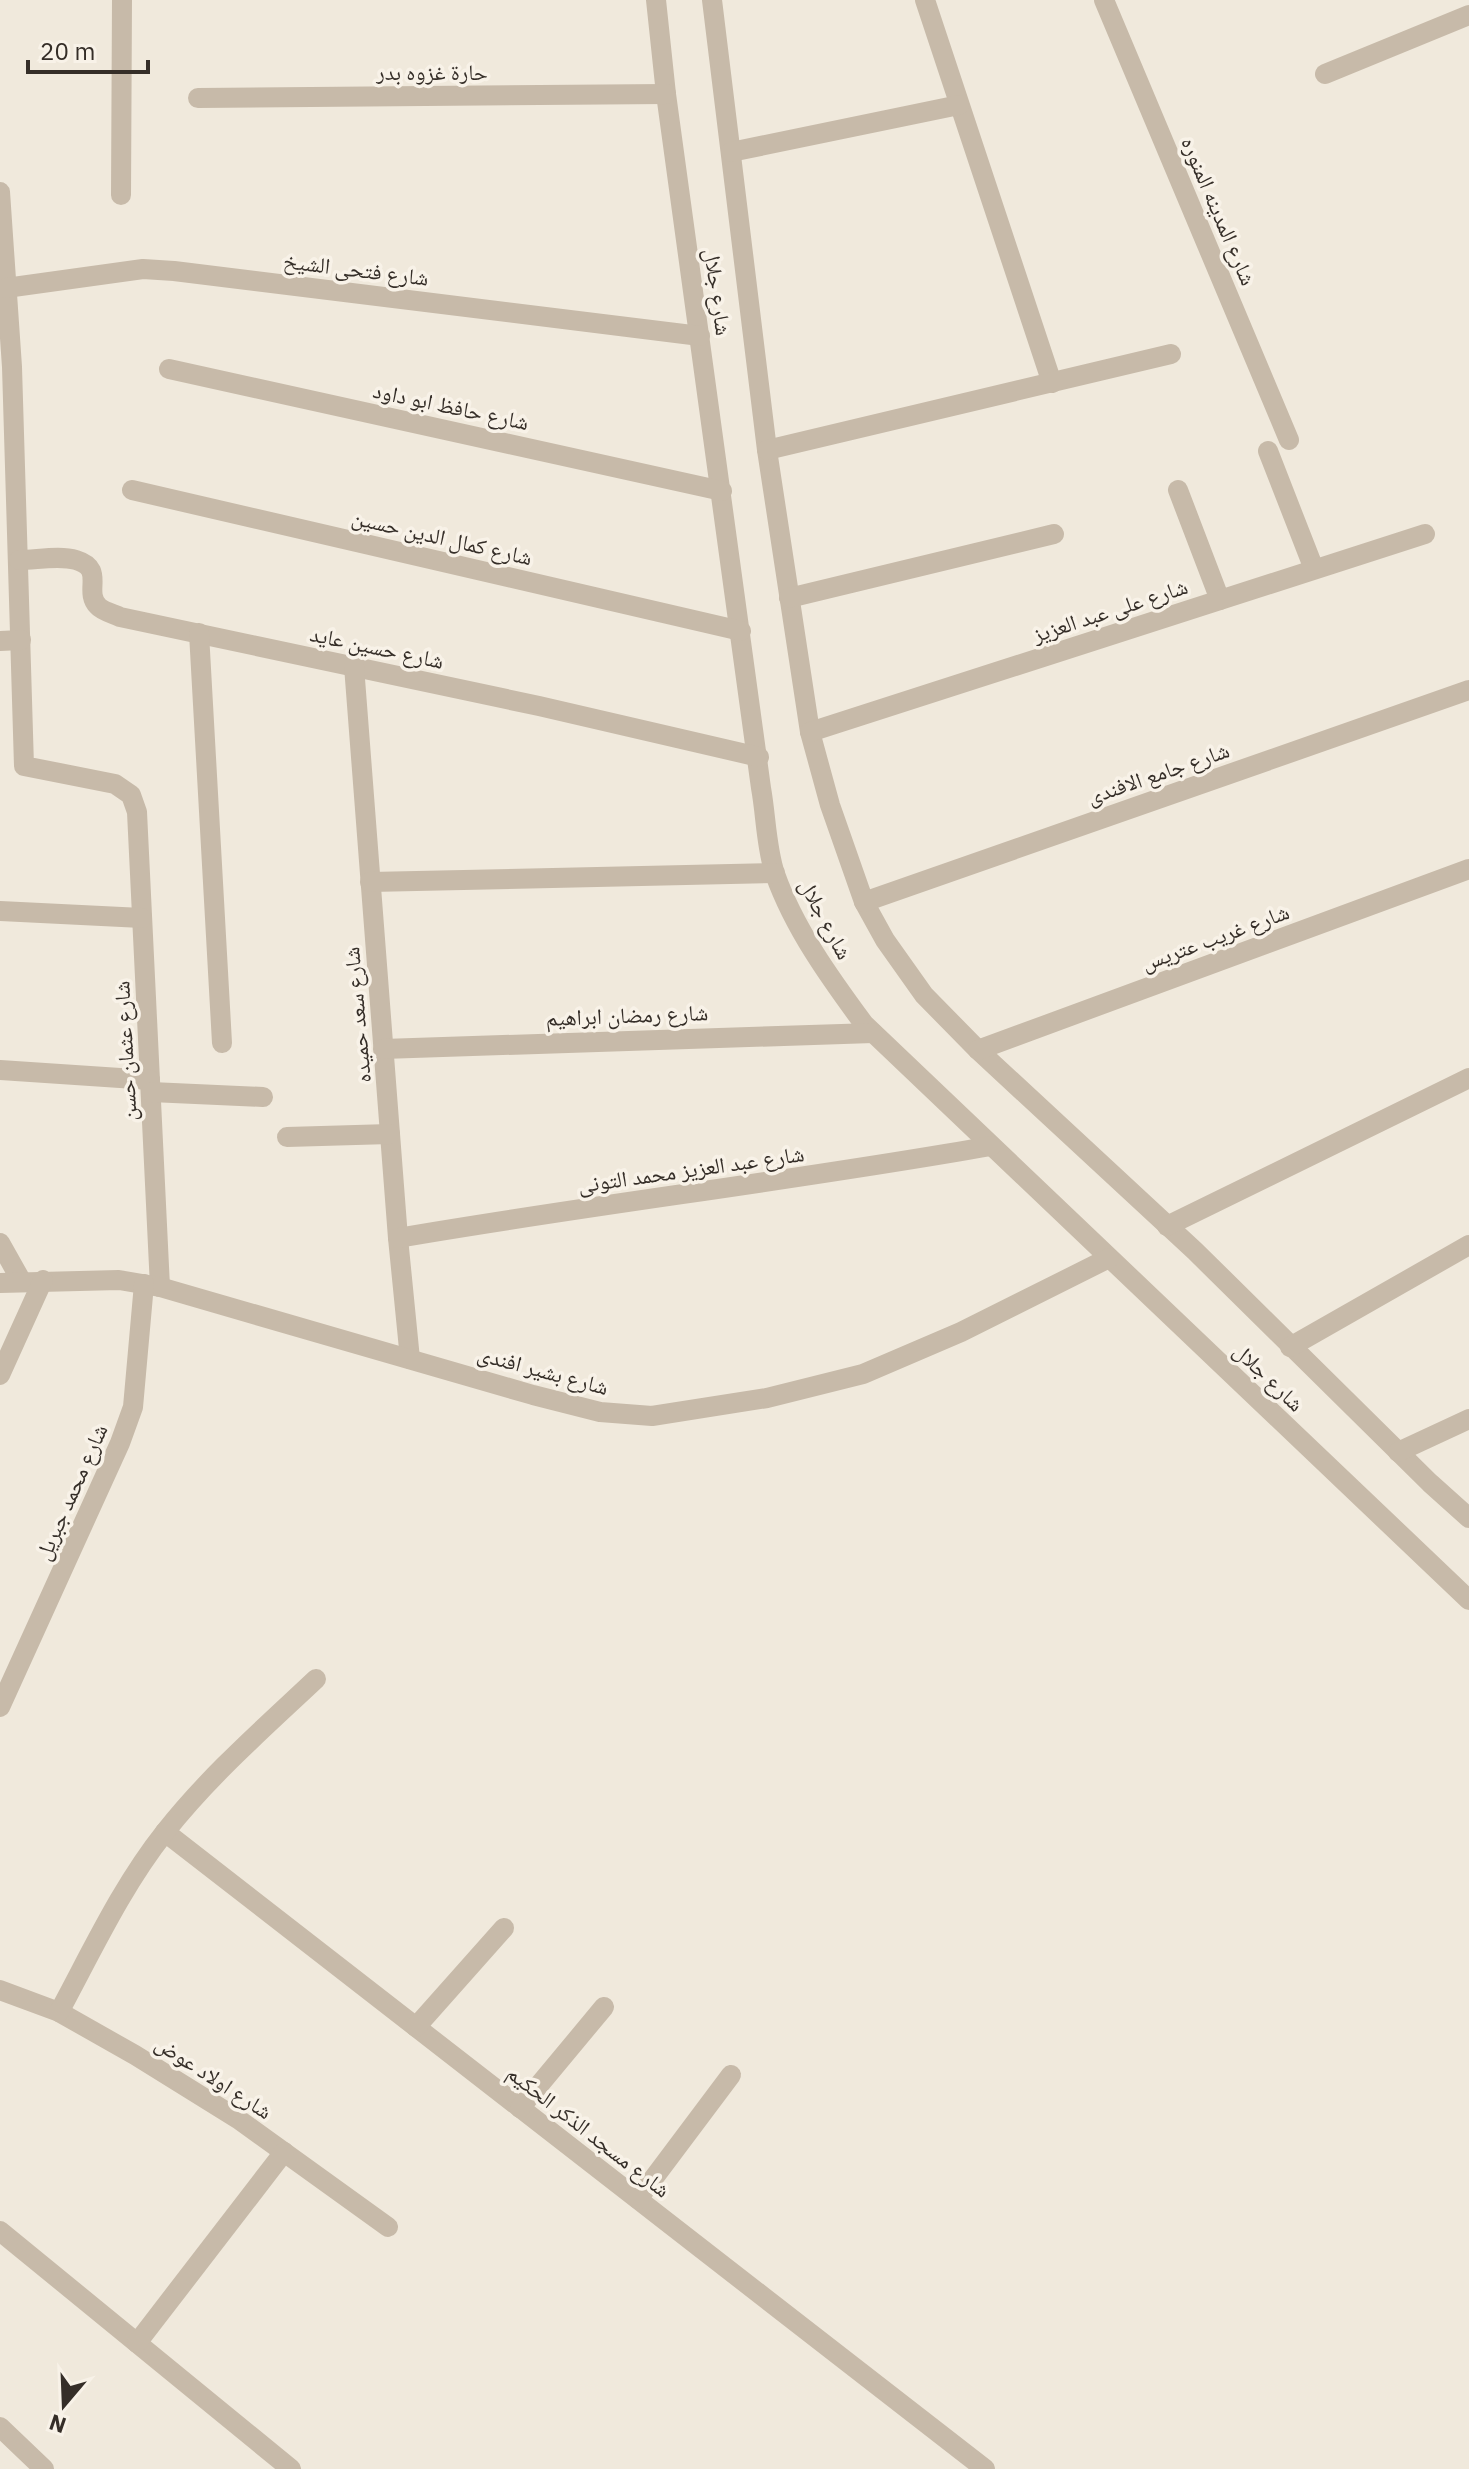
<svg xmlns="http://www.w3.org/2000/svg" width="1469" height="2469" font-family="'IBM Plex Sans','Noto Naskh Arabic',sans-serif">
  <rect width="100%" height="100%" fill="#f0e9dc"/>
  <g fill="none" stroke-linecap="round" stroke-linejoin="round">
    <g stroke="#c7baa9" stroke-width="20">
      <path d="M656,0L666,94L761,788C766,815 766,847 775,874C794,928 830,978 864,1024L1469,1600"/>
      <polyline points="712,0 767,450 810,732 830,805 864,902 885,940 924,995 978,1050 1195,1251 1430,1483 1469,1518"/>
      <polyline points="925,0 1052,383"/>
      <polyline points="1104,0 1289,440"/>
      <polyline points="1325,74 1469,15"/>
      <polyline points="198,98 666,94"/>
      <polyline points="731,152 959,105"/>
      <polyline points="0,192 12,367 24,766 115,784 131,795 137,812 160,1287"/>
      <polyline points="121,195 122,0"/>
      <polyline points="6,288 143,269 174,271 700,336"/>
      <polyline points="169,369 722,491"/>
      <polyline points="767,450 1171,354"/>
      <polyline points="1268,451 1314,569"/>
      <polyline points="132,490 741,631"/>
      <polyline points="1178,490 1220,600"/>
      <path d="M19,560C36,560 60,555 76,560C106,569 83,591 98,606C102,611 114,614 120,617L539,706L759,757"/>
      <polyline points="789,598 1054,534"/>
      <polyline points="199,633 222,1043"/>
      <polyline points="0,641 21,640"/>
      <polyline points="354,666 398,1238 410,1359"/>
      <polyline points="810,732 1425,534"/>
      <polyline points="370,882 775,873"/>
      <polyline points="864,902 1469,690"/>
      <polyline points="0,911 142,918"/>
      <polyline points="383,1049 873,1033"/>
      <polyline points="978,1050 1469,869"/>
      <polyline points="0,1070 150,1080"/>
      <polyline points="151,1092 263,1097"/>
      <polyline points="287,1137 390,1134"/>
      <polyline points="1167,1226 1469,1078"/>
      <path d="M398,1238C595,1204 794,1181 991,1146"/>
      <polyline points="0,1243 22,1282"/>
      <polyline points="0,1283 119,1280 160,1287 533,1395 600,1412 652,1416 767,1398 863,1374 961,1332 1109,1258"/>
      <polyline points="1290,1347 1469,1245"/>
      <polyline points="0,1375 43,1280"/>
      <polyline points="1398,1452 1469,1419"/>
      <polyline points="0,1707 120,1443 133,1407 144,1284"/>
      <polyline points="165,1832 985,2469"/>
      <polyline points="0,1990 59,2012 135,2055 238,2119 388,2227"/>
      <path d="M59,2012C92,1951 122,1886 165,1832C209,1776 264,1728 316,1679"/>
      <polyline points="416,2027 504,1928"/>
      <polyline points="520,2108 604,2007"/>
      <polyline points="638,2199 731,2075"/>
      <polyline points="0,2231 291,2469"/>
      <polyline points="137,2343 284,2152"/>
      <polyline points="0,2427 44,2469"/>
    </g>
  </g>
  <g text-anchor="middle" stroke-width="7" stroke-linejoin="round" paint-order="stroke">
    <g font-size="22" fill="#352e28" stroke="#f8f2e8">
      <text x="432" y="80">حارة غزوه بدر</text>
      <text transform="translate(1219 211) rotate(67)" y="8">شارع المدينه المنوره</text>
      <text transform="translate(356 269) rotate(7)" y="8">شارع فتحى الشيخ</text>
      <text transform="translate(718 292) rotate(82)" y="8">شارع جلال</text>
      <text transform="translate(451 406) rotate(12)" y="8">شارع حافظ ابو داود</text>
      <text transform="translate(442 537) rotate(13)" y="8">شارع كمال الدين حسين</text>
      <text transform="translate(1110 610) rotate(-18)" y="8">شارع على عبد العزيز</text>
      <text transform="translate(377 647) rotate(12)" y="8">شارع حسين عايد</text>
      <text transform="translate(1158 773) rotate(-19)" y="8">شارع جامع الافندى</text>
      <text transform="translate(826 919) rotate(62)" y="8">شارع جلال</text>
      <text transform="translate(1215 937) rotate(-20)" y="8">شارع غريب عتريس</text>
      <text transform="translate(357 1015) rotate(-95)" y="8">شارع سعد حميده</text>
      <text transform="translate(627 1015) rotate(-2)" y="8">شارع رمضان ابراهيم</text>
      <text transform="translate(125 1051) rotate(-93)" y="8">شارع عثمان حسن</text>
      <text transform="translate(691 1169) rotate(-8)" y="8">شارع عبد العزيز محمد التونى</text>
      <text transform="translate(543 1370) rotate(15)" y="8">شارع بشير افندى</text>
      <text transform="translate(1269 1377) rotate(44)" y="8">شارع جلال</text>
      <text transform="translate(71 1492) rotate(-66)" y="8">شارع محمد جبريل</text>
      <text transform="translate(214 2077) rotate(33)" y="8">شارع اولاد عوض</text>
      <text transform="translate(589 2131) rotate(38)" y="8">شارع مسجد الذكر الحكيم</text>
    </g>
  </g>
  <g transform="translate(64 2405) rotate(199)" stroke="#f8f2e8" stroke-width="6" paint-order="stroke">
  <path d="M0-6L14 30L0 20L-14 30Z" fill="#352e28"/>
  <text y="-12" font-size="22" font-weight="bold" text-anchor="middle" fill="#352e28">N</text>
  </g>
  <path d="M28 60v12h120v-12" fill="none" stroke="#352e28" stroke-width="4"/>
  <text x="40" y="60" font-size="24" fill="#352e28" stroke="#f8f2e8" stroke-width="6" paint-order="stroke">20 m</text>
</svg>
